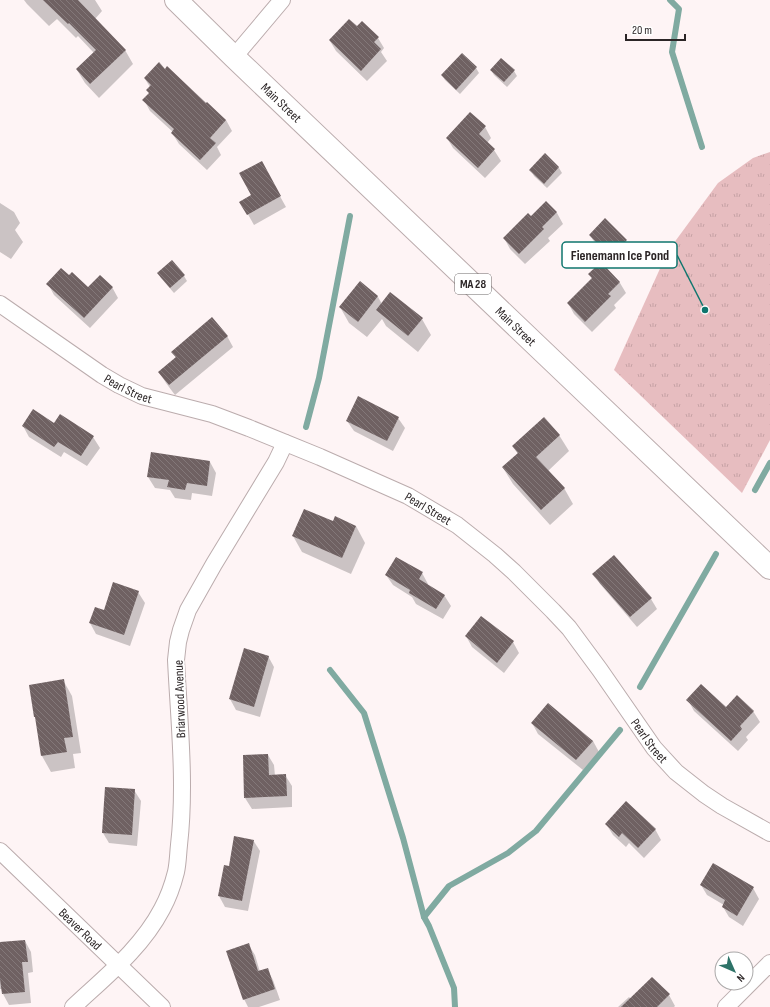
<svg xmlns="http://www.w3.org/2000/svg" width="770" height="1007" font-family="'Sofia Sans Condensed',sans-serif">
  <defs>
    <pattern id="park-tufts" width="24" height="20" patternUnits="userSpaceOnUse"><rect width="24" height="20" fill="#e7bdc0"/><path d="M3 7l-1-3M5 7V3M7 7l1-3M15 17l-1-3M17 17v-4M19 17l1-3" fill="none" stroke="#c6a2a5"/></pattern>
    <pattern id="building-back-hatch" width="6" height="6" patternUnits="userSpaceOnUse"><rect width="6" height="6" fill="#6f6162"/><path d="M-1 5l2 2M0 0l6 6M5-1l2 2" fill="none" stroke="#837879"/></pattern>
  </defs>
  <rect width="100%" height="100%" fill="#fef4f5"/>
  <polygon fill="url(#park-tufts)" points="770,152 770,440 742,493 614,370 668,251 718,183 753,158"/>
  <g fill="#0003">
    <polygon points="24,0 95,0 102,11 95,19 125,50 133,64 99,98 85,83 77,70 94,53 78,36 76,38 57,19 49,26 27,4"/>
    <polygon points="378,38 384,48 381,52 387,61 367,81 336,51 330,41"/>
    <polygon points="476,68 479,73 460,94 445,80 442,75"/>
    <polygon points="491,70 514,71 517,76 507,87 494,75"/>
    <polygon points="145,79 206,104 226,120 232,131 217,147 221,155 207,170 179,144 172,133 173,132 150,111 144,100 150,93 150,87"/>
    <polygon points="470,113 485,127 491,138 487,143 494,150 501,161 485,178 453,148 447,138"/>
    <polygon points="545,155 559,168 562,173 547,188 534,176 531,170"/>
    <polygon points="267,173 286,207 254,225 241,202 253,196"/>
    <polygon points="546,202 557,213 563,224 548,238 550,241 525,264 510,249 504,238 531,217"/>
    <polygon points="0,203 14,212 20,223 15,230 23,242 11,259 0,252"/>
    <polygon points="590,235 626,241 629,246 613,261 593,240"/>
    <polygon points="600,264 620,283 626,293 614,305 616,308 592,332 574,314 568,303 592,279 590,274"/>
    <polygon points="158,273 184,276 187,281 174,293 161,278"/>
    <polygon points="69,276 88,288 112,287 118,298 90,328 54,295 48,284"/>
    <polygon points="360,282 378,297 382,304 422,319 431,335 418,352 386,326 382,319 367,337 349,323 340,307"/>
    <polygon points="227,336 233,347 175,395 166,383 159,372 176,358 172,352"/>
    <polygon points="398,418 405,428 393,451 354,431 347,421"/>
    <polygon points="55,424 93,437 100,448 87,466 64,452 61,457 29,437 23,426"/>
    <polygon points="559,435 569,451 548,471 564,488 573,504 550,525 513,484 503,468 518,454 513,446"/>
    <polygon points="210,462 216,473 212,496 192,493 191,500 175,498 170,490 155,488 148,477"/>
    <polygon points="333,523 356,526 365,543 351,574 302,552 293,536"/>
    <polygon points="422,573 428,584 427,585 444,595 451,606 443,619 416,604 412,597 393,585 386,575"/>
    <polygon points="594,574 651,599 657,609 637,627 600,584"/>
    <polygon points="138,592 145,603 130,646 96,634 90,623 104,611"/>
    <polygon points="466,636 513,642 519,653 504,673 472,647"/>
    <polygon points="268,656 274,667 260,717 236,710 230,699"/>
    <polygon points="63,680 72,696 81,753 73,754 75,768 51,772 42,756 37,720 35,717"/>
    <polygon points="688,700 726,708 753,711 760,722 746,737 748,740 738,751 694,711"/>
    <polygon points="532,723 593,741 599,752 583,770 538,734"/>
    <polygon points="268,755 274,765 275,776 285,775 292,786 292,807 252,809 245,798"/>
    <polygon points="134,790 141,801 137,846 109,843 103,833"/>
    <polygon points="606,824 655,829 661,840 644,858 629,843 626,847 613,835"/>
    <polygon points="253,840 260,851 248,911 225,907 219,896 229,867"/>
    <polygon points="701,885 753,888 759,899 743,926 729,917 723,907 724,905 707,895"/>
    <polygon points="25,941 31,952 33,972 28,973 31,1003 9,1005 3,994 2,989 0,989 0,944"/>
    <polygon points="248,944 255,955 260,972 267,969 273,980 280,1000 259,1007 248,1007 244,999"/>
    <polygon points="652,978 669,995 675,1006 674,1007 618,1007 629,997 631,999"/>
  </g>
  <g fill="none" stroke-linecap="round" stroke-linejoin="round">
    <g stroke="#80aaa1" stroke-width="6">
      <polyline points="670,0 679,9 672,52 702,147"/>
      <polyline points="306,427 319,378 350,216"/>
      <polyline points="755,490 770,463"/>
      <polyline points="330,670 364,713 403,838 424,917 429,926 454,988 455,1007"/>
      <polyline points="640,687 716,554"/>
      <polyline points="424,917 449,886 508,853 536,831 620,730"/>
    </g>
  </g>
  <g fill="url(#building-back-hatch)">
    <polygon points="43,0 78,0 126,50 90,84 76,69 96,50 69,23 68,24"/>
    <polygon points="349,19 357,26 362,21 379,37 374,42 381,49 361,71 329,40"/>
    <polygon points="462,53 477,67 456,90 441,75"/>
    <polygon points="501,58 515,70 504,82 490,70"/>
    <polygon points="159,62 165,69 167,66 206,103 207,102 226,120 210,138 216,143 200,160 171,133 174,129 142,100 149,93 146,90 151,85 144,78"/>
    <polygon points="470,112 486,126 479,134 495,149 478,168 446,138"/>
    <polygon points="545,153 559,167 544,184 529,170"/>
    <polygon points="262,161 281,196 247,215 239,202 251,195 239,173"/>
    <polygon points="546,201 557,212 542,227 544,229 519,254 503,238 528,213 531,216"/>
    <polygon points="605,218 627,240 610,256 589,235"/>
    <polygon points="172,260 185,275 170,288 157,273"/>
    <polygon points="601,262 620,282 608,294 611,296 585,322 567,303 592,278 588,274"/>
    <polygon points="61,268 69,275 72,272 88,287 100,275 113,287 84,318 46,284"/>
    <polygon points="360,281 378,296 358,322 339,307"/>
    <polygon points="390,292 423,318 408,336 376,310"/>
    <polygon points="212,317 228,336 169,385 158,372 176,357 171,352"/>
    <polygon points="358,396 399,417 387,441 346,421"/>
    <polygon points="33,409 54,423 60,414 94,436 81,456 58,442 54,447 22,426"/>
    <polygon points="544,417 560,435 536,457 565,488 541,510 502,467 518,453 512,446"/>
    <polygon points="151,452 210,461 207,486 187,483 185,490 167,487 169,480 147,477"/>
    <polygon points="304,509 333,521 335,516 356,526 342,558 292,536"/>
    <polygon points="614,555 652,598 630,617 592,574"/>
    <polygon points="396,557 423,572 419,579 445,595 436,609 409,593 410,590 385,575"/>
    <polygon points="113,582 139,591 124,635 89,623 95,607 104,610"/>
    <polygon points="481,616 514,641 497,663 465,636"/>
    <polygon points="244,648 269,656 254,707 229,699"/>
    <polygon points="64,679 73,737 64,738 67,752 41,756 35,717 34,717 29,685"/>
    <polygon points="701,684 726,707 737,695 754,711 740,726 742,729 731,741 686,700"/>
    <polygon points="548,703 593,741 576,760 531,723"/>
    <polygon points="268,754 269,775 286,774 287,796 244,798 243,755"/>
    <polygon points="105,787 135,789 132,835 102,833"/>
    <polygon points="626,801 656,829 638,848 622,833 619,837 605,824"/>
    <polygon points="234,836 254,840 242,901 218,896 224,865 229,866"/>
    <polygon points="713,863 754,887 737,916 722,907 725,900 700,885"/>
    <polygon points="25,940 28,962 22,962 25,992 2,994 0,979 0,942"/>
    <polygon points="249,943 258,971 268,968 275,989 243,1000 226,951"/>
    <polygon points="652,977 670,994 657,1007 621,1007"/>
  </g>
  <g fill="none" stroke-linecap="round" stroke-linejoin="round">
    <defs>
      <g id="street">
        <polyline points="234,57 282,0"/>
        <path id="s1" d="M0,304L102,375L119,385L142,396L212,414L249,428L320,457L408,496L457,525L495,555L514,572L553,611L569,628L600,670L654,748L676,772L704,794L722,806L770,833"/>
        <path id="s2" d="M0,851L162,1007"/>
        <path d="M73,1007C105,977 141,949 162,909C168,898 173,884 176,872C178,863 178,854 179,845C186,784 179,721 176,660L178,642L181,630L188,610L214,564L276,462L285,443"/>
        <polyline points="726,1007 770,963"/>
      </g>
      <g id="primary">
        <path id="s3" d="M176,0L234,57L770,568"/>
      </g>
    </defs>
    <use href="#street" stroke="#bbacad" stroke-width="18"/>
    <use href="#primary" stroke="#bbacad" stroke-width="24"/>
    <use href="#street" stroke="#fff" stroke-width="16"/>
    <use href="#primary" stroke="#fff" stroke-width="22"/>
  </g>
  <g text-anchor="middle" stroke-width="4" stroke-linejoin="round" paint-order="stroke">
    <rect fill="#fff" stroke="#6b6667" stroke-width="1" x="455" y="274" width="36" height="20" rx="3"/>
    <g font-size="12" font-weight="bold" fill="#2b2526">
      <text x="473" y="288">MA 28</text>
    </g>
    <g font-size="13" fill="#2b2526" stroke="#fff">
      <text dy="5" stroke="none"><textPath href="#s3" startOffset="147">Main Street</textPath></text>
      <text dy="5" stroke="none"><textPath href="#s3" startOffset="471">Main Street</textPath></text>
      <text dy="5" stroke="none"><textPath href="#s1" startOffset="154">Pearl Street</textPath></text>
      <text dy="5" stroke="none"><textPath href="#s1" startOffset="478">Pearl Street</textPath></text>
      <text transform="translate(179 699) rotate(-92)" y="5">Briarwood Avenue</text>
      <text dy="5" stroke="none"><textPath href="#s1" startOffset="802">Pearl Street</textPath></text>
      <text dy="5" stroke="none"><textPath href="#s2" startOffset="112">Beaver Road</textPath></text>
    </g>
  </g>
  <path fill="none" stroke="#0f766e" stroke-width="1.5" d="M705 310L677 255"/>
  <circle fill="#0f766e" stroke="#fff" stroke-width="1.5" cx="705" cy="310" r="4"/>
  <rect fill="#fff" stroke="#0f766e" stroke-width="1.5" x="562" y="242" width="115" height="26" rx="4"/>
  <g font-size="14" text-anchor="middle" font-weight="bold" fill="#2b2526">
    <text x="620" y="260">Fienemann Ice Pond</text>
  </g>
  <g transform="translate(734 971) rotate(135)"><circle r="19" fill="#ffffff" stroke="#aaa8a8"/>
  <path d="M0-3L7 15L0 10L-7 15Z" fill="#2e7368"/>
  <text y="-6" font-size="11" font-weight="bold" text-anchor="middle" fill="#2b2526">N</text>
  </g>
  <path d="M626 34v6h59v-6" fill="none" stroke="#2b2526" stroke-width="2"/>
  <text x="632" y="34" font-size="12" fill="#2b2526" stroke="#ffffff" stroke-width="3" paint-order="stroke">20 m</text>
</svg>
